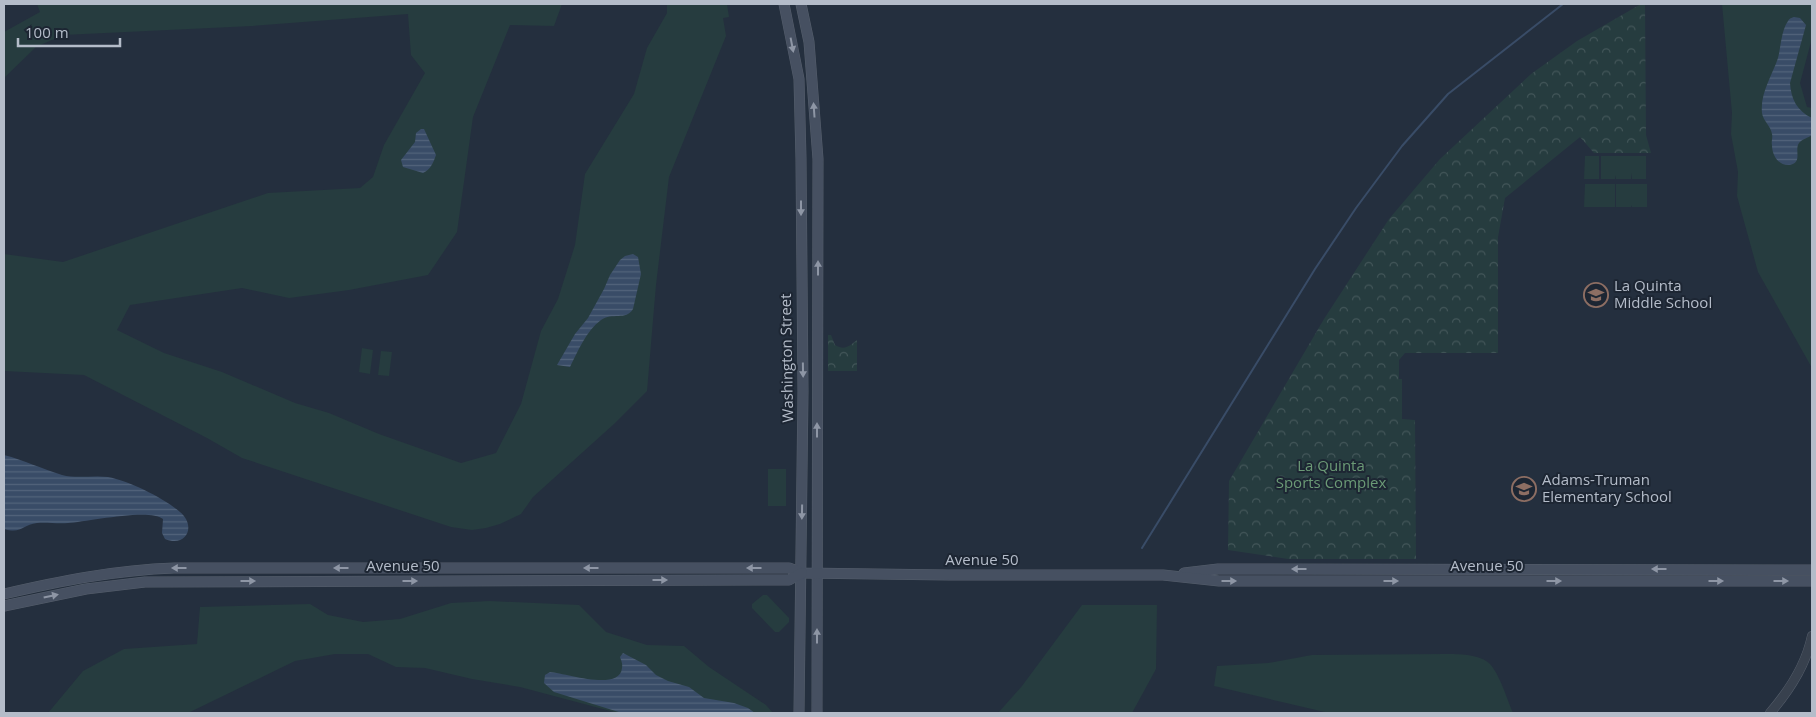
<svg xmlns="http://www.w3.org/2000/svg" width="1816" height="717" font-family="'Open Sans',sans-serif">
  <defs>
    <pattern id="park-crowns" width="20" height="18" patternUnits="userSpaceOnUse" patternTransform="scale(1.25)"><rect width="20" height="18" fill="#263c3f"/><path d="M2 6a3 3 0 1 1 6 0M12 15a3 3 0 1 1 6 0" fill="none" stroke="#435659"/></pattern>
    <pattern id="water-rules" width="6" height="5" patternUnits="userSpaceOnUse" patternTransform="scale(1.25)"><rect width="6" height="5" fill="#394c67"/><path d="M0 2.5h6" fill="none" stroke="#53647b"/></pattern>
  </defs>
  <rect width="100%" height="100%" fill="#242f3e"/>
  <g fill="#263c3f">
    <polygon points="37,4 562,4 554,26 510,25 473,117 457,232 428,275 349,290 289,298 242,288 130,305 117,330 164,353 222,372 295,403 329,413 379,434 461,463 496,453 521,404 541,331 558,299 575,245 585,174 634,94 647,48 667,13 667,4 727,4 729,17 723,18 726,36 669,177 656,285 647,391 614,424 533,497 521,514 500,524 486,528 472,530 451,527 242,458 207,438 84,375 4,371 4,254 63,262 268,193 360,188 373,177 384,145 425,73 411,55 408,14 252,26 63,35 36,47 4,78 4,32 40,12"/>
    <polygon points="1722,4 1812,4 1812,38 1800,83 1807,107 1812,108 1812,368 1758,272 1737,196 1738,172 1731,134 1732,113"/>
    <polygon points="1585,156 1599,156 1599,179 1584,179"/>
    <polygon points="1601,156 1646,156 1646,179 1632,179 1632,173 1631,179 1616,179 1616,175 1615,179 1601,179"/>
    <polygon points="1585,184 1615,184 1615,207 1584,207"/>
    <polygon points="1616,184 1647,184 1647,207 1632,207 1631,205 1631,207 1616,207"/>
    <polygon points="362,348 373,350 370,374 359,372"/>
    <polygon points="381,351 392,352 389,376 378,375"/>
    <rect x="768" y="469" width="18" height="37"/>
    <polygon points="763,595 767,595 789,618 789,622 779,632 775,632 752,608 752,604"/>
    <polygon points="490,601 579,605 606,632 647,645 684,646 709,667 766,705 773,713 618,713 520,687 472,679 425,668 396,667 368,654 335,654 295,661 188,713 48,713 83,671 124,649 197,644 200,607 310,604 328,615 363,622 400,619 451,603"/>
    <polygon points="1082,605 1157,605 1156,669 1132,713 998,713 1022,686"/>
    <path d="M1445,654C1458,654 1480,654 1490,664C1500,675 1507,699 1513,713H1329L1214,686L1217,666L1268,663L1312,655Z"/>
  </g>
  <g fill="url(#park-crowns)">
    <polygon points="1641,4 1645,4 1646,135 1651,153 1594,153 1580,137 1505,198 1498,237 1498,353 1405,353 1399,360 1399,379 1402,379 1402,419 1415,420 1416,559 1288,559 1228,550 1229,481 1324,319 1389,219 1440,159 1531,74 1577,41"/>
    <path d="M828,335H831L835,345C845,351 849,346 857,340V371H828Z"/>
  </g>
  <g fill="url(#water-rules)">
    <path d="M1794,17L1800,18L1806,25L1790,83C1791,99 1797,111 1812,118V135C1808,138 1802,139 1799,143C1794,150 1803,162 1790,165C1779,166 1772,156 1772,145C1771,142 1773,138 1772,134C1771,126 1763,121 1762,113C1760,93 1772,76 1778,58C1781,47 1781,31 1788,21C1790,18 1791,18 1794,17Z"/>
    <path d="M421,129H424L436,155C433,163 431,169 423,173L403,167L401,160L415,142L416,133Z"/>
    <path d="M633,254L638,257L641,274L633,309C626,321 612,312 601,320C586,331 578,351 570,367L557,365L575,334L588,318L604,289L610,275L620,260L625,256Z"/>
    <path d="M4,455C24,460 42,469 62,475C77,479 93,475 108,477C129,481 164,498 180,512C197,526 186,548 165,539L162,533L163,519C149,508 87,522 68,523C57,524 47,522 37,523C22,525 22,534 4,529Z"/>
    <path d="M623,653L646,665L656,675L668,681L689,687L704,698L734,703L748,708L755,713H622L554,692L544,683L545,675L550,672C565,673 620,692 622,668C623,664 621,660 620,657Z"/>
  </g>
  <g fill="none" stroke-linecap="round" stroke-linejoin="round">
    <polyline stroke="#394c67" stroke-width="2" points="1142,548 1315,269 1356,208 1402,146 1448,94 1563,4"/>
    <defs>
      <path id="tertiary" d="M1770,713C1789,691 1806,665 1812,636"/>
      <g id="secondary">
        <polyline points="784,4 799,79 801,159 803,391 799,713"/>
        <polyline points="801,4 809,42 818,159 817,713"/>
        <polyline points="1184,573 1218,569 1812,570"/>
        <path d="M4,594C60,581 116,570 174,568H789L802,573L949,575H1163L1219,581H1812"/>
        <polyline points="4,606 86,589 145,582 789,580 802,573"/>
      </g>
    </defs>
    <use href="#tertiary" stroke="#565f6c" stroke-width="10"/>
    <use href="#secondary" stroke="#565f6c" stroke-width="11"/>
    <use href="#tertiary" stroke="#38414e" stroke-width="9"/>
    <use href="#secondary" stroke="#465061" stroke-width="10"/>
  </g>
  <defs><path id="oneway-solid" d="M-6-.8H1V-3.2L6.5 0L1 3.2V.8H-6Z" transform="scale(1.25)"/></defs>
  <g fill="#8e96a5">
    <use href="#oneway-solid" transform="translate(792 45) rotate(79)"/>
    <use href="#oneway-solid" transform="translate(814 110) rotate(-94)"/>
    <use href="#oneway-solid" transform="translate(801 208) rotate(90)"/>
    <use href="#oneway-solid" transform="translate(818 268) rotate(-90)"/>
    <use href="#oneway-solid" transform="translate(803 370) rotate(89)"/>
    <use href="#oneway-solid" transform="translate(817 430) rotate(-90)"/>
    <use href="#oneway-solid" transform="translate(802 512) rotate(91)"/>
    <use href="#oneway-solid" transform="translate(179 568) rotate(180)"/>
    <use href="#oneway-solid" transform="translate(341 568) rotate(-180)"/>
    <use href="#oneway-solid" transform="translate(591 568) rotate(180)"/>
    <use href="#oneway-solid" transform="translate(754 568) rotate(180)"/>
    <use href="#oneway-solid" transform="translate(1299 569) rotate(180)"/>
    <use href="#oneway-solid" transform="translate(1659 569) rotate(-180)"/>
    <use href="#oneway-solid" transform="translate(660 580)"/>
    <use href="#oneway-solid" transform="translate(248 581)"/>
    <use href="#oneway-solid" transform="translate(410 581)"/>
    <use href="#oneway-solid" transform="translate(1229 581)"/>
    <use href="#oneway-solid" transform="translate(1391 581)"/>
    <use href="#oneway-solid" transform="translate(1554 581)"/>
    <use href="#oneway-solid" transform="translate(1716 581)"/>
    <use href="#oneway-solid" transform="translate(1781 581)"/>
    <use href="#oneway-solid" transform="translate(51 596) rotate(-12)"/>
    <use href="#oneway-solid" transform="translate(817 636) rotate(-90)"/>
  </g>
  <defs>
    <symbol id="school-ring" viewBox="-11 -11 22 22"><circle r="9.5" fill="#1d2633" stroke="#8d6e63" stroke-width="1.5"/><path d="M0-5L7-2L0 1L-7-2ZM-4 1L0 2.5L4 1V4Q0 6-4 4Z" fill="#8d6e63"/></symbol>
  </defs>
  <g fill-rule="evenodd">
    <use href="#school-ring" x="1582" y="281" width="28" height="28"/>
    <use href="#school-ring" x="1510" y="475" width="28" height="28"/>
  </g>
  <g text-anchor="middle" stroke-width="4" stroke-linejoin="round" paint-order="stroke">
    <g font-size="15" fill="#b4bcc9" stroke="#1d2633" text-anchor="start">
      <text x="1614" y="291">La Quinta<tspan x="1614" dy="17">Middle School</tspan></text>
      <text x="1542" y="485">Adams-Truman<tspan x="1542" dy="17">Elementary School</tspan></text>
    </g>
    <g font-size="15" fill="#b4bcc9" stroke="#1d2633">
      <text transform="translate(787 358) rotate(-91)" y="5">Washington Street</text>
      <text x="982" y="565">Avenue 50</text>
      <text x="403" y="571">Avenue 50</text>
      <text x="1487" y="571">Avenue 50</text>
    </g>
    <g font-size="15" fill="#6b9a76" stroke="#1d2633">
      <text x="1331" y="471">La Quinta<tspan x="1331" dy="17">Sports Complex</tspan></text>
    </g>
  </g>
  <rect width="1816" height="717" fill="none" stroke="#b4bcc9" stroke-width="10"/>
  <path d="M18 38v8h102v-8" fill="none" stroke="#b4bcc9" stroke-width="2.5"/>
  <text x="25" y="38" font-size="15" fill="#b4bcc9" stroke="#1d2633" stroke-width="4" paint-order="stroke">100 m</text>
</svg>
